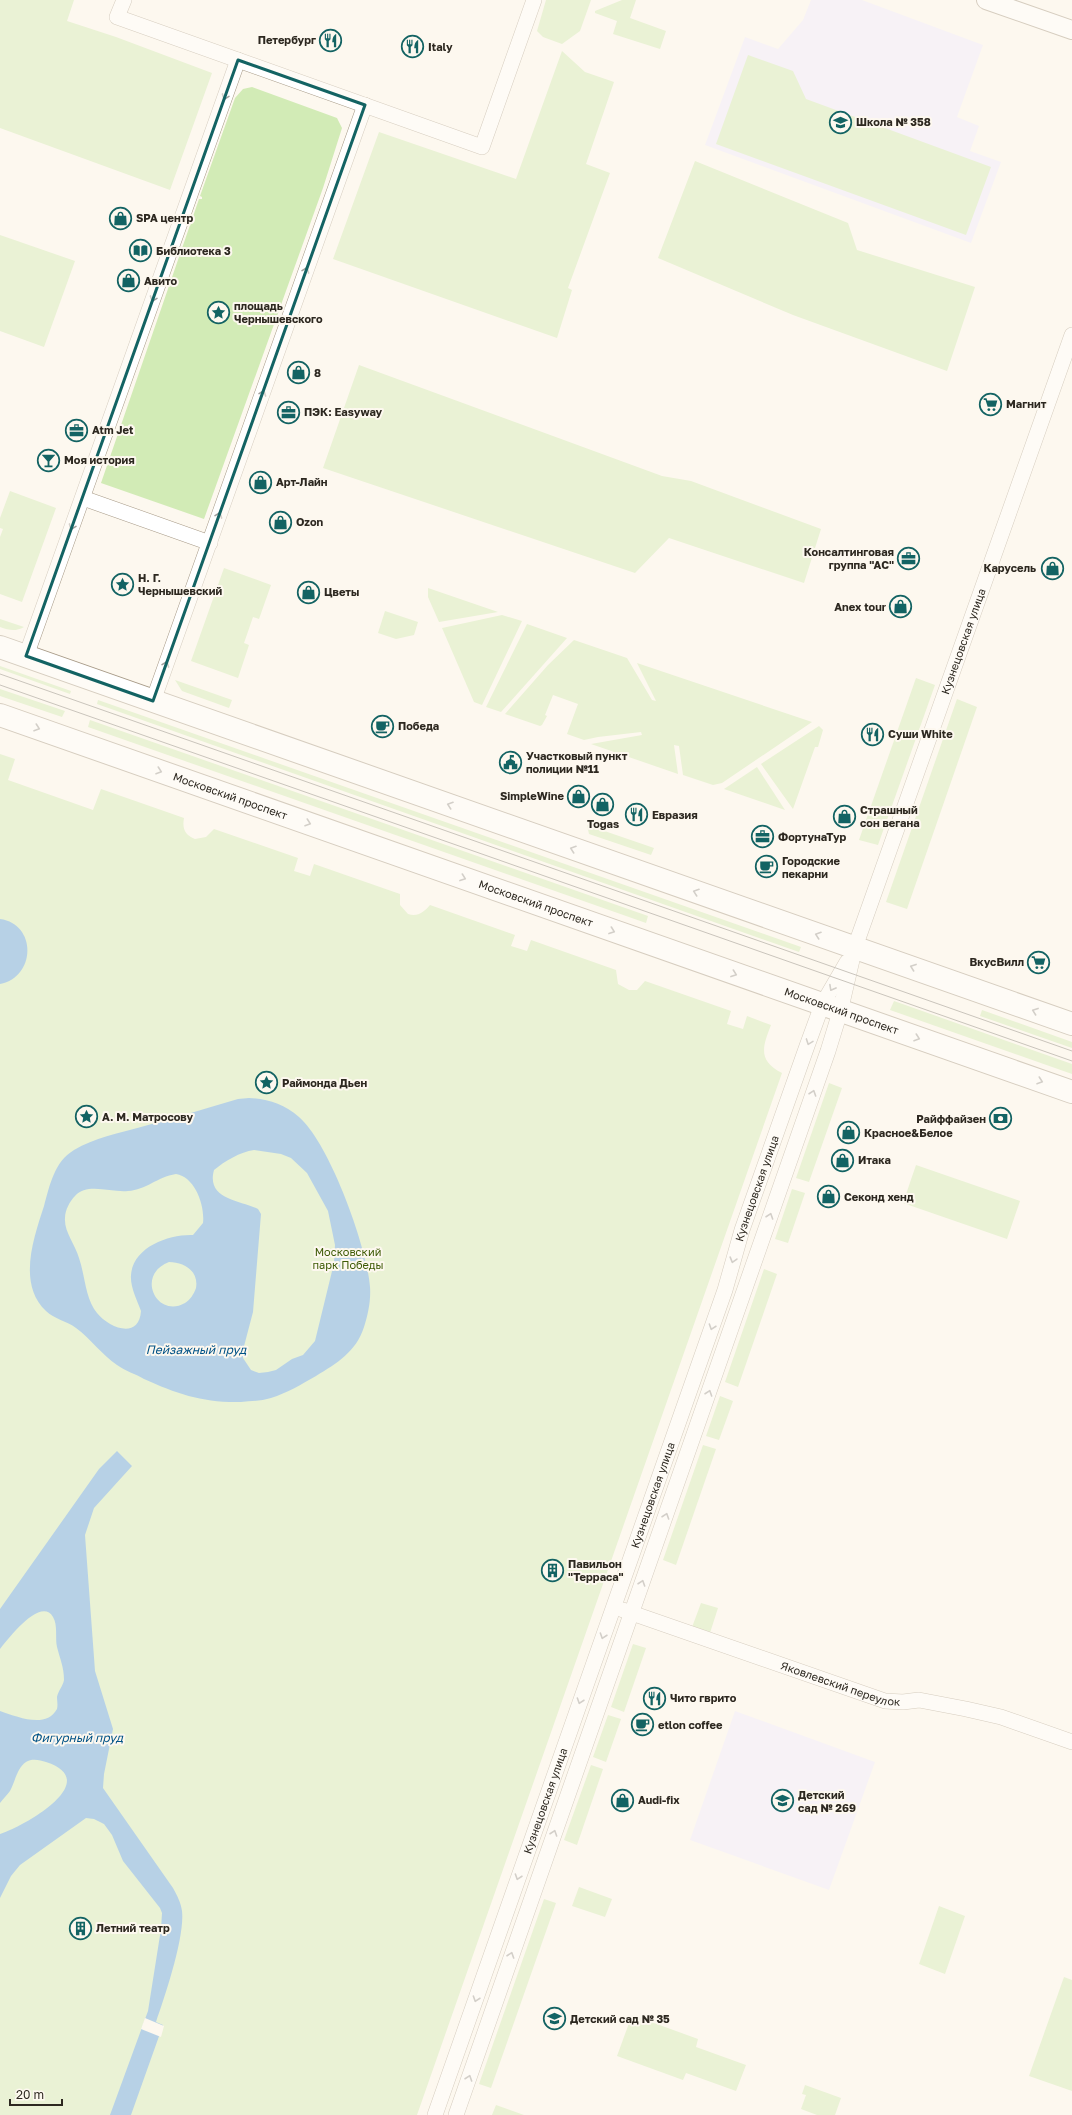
<svg xmlns="http://www.w3.org/2000/svg" width="1072" height="2115" font-family="'Golos Text',sans-serif">
  <rect width="100%" height="100%" fill="#fdf8ef"/>
  <g fill="#efecfe">
    <polygon points="811,0 862,0 983,45 957,117 979,126 970,151 1001,162 971,243 705,145 745,37 778,49 803,20"/>
    <polygon points="735,1711 875,1762 829,1890 690,1840"/>
  </g>
  <g fill="#d2ebb6">
    <polygon points="0,0 74,0 67,21 116,37 212,73 170,190 0,128"/>
    <polygon points="546,0 591,0 580,31 562,44 543,37 537,31"/>
    <polygon points="622,0 636,0 630,18 666,31 660,49 613,34 617,21 595,13 595,11"/>
    <polygon points="562,51 585,72 614,82 586,164 610,173 568,288 572,290 557,338 333,259 379,132 516,179"/>
    <polygon points="748,55 793,71 806,99 991,167 966,235 716,144"/>
    <polygon points="252,87 337,118 342,128 323,188 204,519 101,483 199,199 202,199 202,197 200,196 235,98 243,89"/>
    <polygon points="695,161 848,223 857,250 975,287 947,371 793,315 658,258"/>
    <polygon points="0,235 75,261 44,347 0,331"/>
    <polygon points="359,365 662,476 691,481 821,529 804,583 669,538 635,573 323,468"/>
    <polygon points="10,491 56,508 22,602 0,594 0,537 3,529 0,528 0,518"/>
    <polygon points="224,568 271,585 259,619 253,617 244,643 249,645 238,678 191,661"/>
    <polygon points="428,588 498,612 439,622 428,597"/>
    <polygon points="385,611 418,622 414,635 396,639 378,633"/>
    <polygon points="502,615 522,621 482,705 474,702 442,628"/>
    <path d="M0,619L24,627C15,632 9,630 0,627Z"/>
    <polygon points="527,624 567,638 501,712 486,707"/>
    <polygon points="574,640 627,658 652,700 656,701 637,663 812,722 722,783 713,785 683,775 679,746 674,745 678,774 591,744 642,735 641,732 598,737 584,740 567,734 578,704 553,695 545,715 547,716 542,725 540,726 505,714 548,665"/>
    <polygon points="0,666 71,691 70,694 0,669"/>
    <polygon points="916,678 935,685 878,845 859,840"/>
    <polygon points="175,680 232,700 229,708 182,691"/>
    <polygon points="0,689 65,711 62,717 0,696"/>
    <polygon points="957,699 977,707 907,909 886,902"/>
    <polygon points="98,700 801,947 799,952 97,704"/>
    <polygon points="90,720 648,916 646,923 88,727"/>
    <polygon points="819,726 823,730 818,747 815,747 793,809 761,764"/>
    <path d="M0,754L15,759L8,780L93,810L101,789L184,818C182,829 185,835 195,839L206,837L214,829L298,858L294,871L310,876L314,864L400,894V905L408,914C418,917 424,912 430,905L515,935L511,946L527,951L531,940L616,970L618,984L629,990H637L645,981L731,1011L727,1024L743,1029L747,1016L771,1025C763,1046 757,1060 782,1073L417,2115H0Z"/>
    <polygon points="757,767 785,810 724,789"/>
    <polygon points="587,825 654,848 651,855 589,834"/>
    <polygon points="894,1001 1072,1064 1072,1074 890,1010"/>
    <polygon points="982,1010 1072,1042 1072,1048 980,1016"/>
    <polygon points="829,1083 842,1088 809,1182 796,1178"/>
    <polygon points="916,1165 1020,1201 1007,1239 903,1203"/>
    <polygon points="792,1189 805,1193 788,1243 775,1239"/>
    <polygon points="764,1269 777,1274 738,1387 725,1382"/>
    <polygon points="720,1396 733,1401 719,1440 706,1436"/>
    <polygon points="703,1445 716,1449 676,1565 663,1560"/>
    <polygon points="701,1603 718,1608 709,1636 691,1630"/>
    <polygon points="633,1644 646,1648 624,1712 611,1707"/>
    <polygon points="608,1715 621,1719 606,1762 593,1757"/>
    <polygon points="591,1765 603,1769 577,1845 564,1840"/>
    <polygon points="579,1887 612,1899 605,1917 572,1906"/>
    <polygon points="544,1899 556,1903 491,2088 479,2084"/>
    <polygon points="939,1906 965,1916 945,1974 919,1964"/>
    <polygon points="1064,1977 1072,1980 1072,2091 1029,2076"/>
    <polygon points="632,2015 698,2039 696,2047 746,2065 736,2091 686,2073 683,2080 617,2056"/>
    <polygon points="805,2085 841,2098 835,2115 817,2115 801,2109 806,2095 802,2094"/>
    <polygon points="496,2105 524,2115 492,2115"/>
  </g>
  <g fill="#62a3dc" fill-rule="evenodd">
    <path d="M0,919C37,924 36,977 0,984Z"/>
    <path d="M249,1098C268,1099 284,1104 299,1117C330,1144 367,1247 370,1287C371,1300 368,1315 364,1327C356,1352 337,1363 316,1376C302,1384 287,1393 271,1398C262,1401 251,1401 241,1402C204,1403 177,1394 144,1379C136,1374 125,1371 117,1365C102,1355 91,1339 76,1328C67,1321 54,1319 46,1311C17,1284 34,1237 44,1206C50,1185 54,1162 74,1150C94,1138 119,1133 141,1127C173,1118 205,1109 238,1099ZM254,1150L281,1154L291,1158L307,1173L328,1211L335,1245L334,1263L315,1341L303,1355L292,1359L276,1370L268,1372L259,1373L251,1370L243,1358V1350L253,1312L261,1214L258,1209C239,1200 206,1199 214,1170C225,1161 240,1152 254,1150ZM176,1174C195,1177 205,1205 203,1223L193,1235C169,1234 133,1247 131,1275C130,1287 137,1300 141,1311C139,1340 109,1328 97,1313C85,1298 85,1275 79,1258C75,1244 64,1232 65,1218C65,1210 70,1201 75,1196C87,1182 112,1193 128,1191C146,1190 157,1177 176,1174ZM169,1262C184,1262 199,1271 196,1288C194,1294 190,1300 185,1303C157,1319 135,1275 169,1262Z"/>
    <path d="M117,1451L132,1466L94,1508L85,1535L95,1671L113,1729L104,1774L103,1788L173,1888C177,1895 181,1903 182,1911C185,1937 165,1996 156,2022L163,2025L131,2115H110L148,2011L161,1929L162,1913L160,1908L123,1861L112,1835L104,1824L94,1819L86,1818L20,1865L11,1876L0,1898V1834C23,1827 105,1781 46,1762C40,1760 32,1758 26,1762C17,1768 15,1782 10,1791C7,1795 3,1799 0,1803V1711C18,1717 46,1729 57,1709C58,1705 57,1700 57,1697C58,1691 63,1686 64,1680C64,1667 60,1659 57,1647C55,1638 58,1625 53,1617C41,1596 8,1639 0,1649V1609L99,1469Z"/>
  </g>
  <polygon fill="#fdf8ef" points="145,2018 164,2026 161,2037 141,2029"/>
  <g fill="none" stroke-linecap="round" stroke-linejoin="round">
    <defs>
      <g id="minor">
        <polyline points="124,0 117,17 482,147 534,0"/>
        <polyline points="83,498 210,543"/>
        <polyline points="26,656 238,60"/>
        <polyline points="153,701 365,105"/>
        <path id="s1" d="M623,1610L885,1701L903,1702L919,1700L966,1709L1001,1717L1072,1742"/>
        <path id="s2" d="M435,2115L725,1290L742,1230L807,1046L822,1005L847,962"/>
        <path id="s3" d="M456,2115L828,1051L840,1012L855,947L1072,335"/>
      </g>
      <polyline id="tertiary" points="986,0 1072,30"/>
      <g id="primary">
        <polyline points="0,647 1072,1024"/>
        <path id="s4" d="M0,715L1072,1092"/>
      </g>
    </defs>
    <use href="#minor" stroke="#a79a87" stroke-width="16"/>
    <use href="#tertiary" stroke="#a79a87" stroke-width="20"/>
    <use href="#primary" stroke="#a79a87" stroke-width="24"/>
    <use href="#minor" stroke="#fff" stroke-width="15"/>
    <use href="#tertiary" stroke="#fff" stroke-width="18"/>
    <use href="#primary" stroke="#fff" stroke-width="22"/>
    <g stroke="#8b867e" stroke-width="1">
      <polyline points="0,674 1072,1051"/>
      <polyline points="0,685 1072,1061"/>
    </g>
  </g>
  <defs><path id="oneway-chevron" d="M-2-3.5L2.5 0L-2 3.5" fill="none" stroke-width="1.6" stroke-linecap="round" stroke-linejoin="round"/></defs>
  <g stroke="#a09e9b">
    <use href="#oneway-chevron" transform="translate(225 97) rotate(110)"/>
    <use href="#oneway-chevron" transform="translate(306 270) rotate(-70)"/>
    <use href="#oneway-chevron" transform="translate(153 299) rotate(110)"/>
    <use href="#oneway-chevron" transform="translate(263 393) rotate(-70)"/>
    <use href="#oneway-chevron" transform="translate(219 515) rotate(-70)"/>
    <use href="#oneway-chevron" transform="translate(72 527) rotate(110)"/>
    <use href="#oneway-chevron" transform="translate(166 664) rotate(-70)"/>
    <use href="#oneway-chevron" transform="translate(37 728) rotate(19)"/>
    <use href="#oneway-chevron" transform="translate(159 771) rotate(19)"/>
    <use href="#oneway-chevron" transform="translate(450 805) rotate(-161)"/>
    <use href="#oneway-chevron" transform="translate(308 823) rotate(19)"/>
    <use href="#oneway-chevron" transform="translate(573 849) rotate(-161)"/>
    <use href="#oneway-chevron" transform="translate(463 878) rotate(20)"/>
    <use href="#oneway-chevron" transform="translate(696 892) rotate(-161)"/>
    <use href="#oneway-chevron" transform="translate(612 931) rotate(20)"/>
    <use href="#oneway-chevron" transform="translate(818 935) rotate(-161)"/>
    <use href="#oneway-chevron" transform="translate(913 967) rotate(-160)"/>
    <use href="#oneway-chevron" transform="translate(734 974) rotate(20)"/>
    <use href="#oneway-chevron" transform="translate(832 988) rotate(119)"/>
    <use href="#oneway-chevron" transform="translate(1035 1011) rotate(-160)"/>
    <use href="#oneway-chevron" transform="translate(917 1038) rotate(19)"/>
    <use href="#oneway-chevron" transform="translate(809 1042) rotate(110)"/>
    <use href="#oneway-chevron" transform="translate(1040 1081) rotate(19)"/>
    <use href="#oneway-chevron" transform="translate(813 1093) rotate(-71)"/>
    <use href="#oneway-chevron" transform="translate(770 1216) rotate(-71)"/>
    <use href="#oneway-chevron" transform="translate(733 1260) rotate(106)"/>
    <use href="#oneway-chevron" transform="translate(712 1327) rotate(109)"/>
    <use href="#oneway-chevron" transform="translate(709 1393) rotate(-71)"/>
    <use href="#oneway-chevron" transform="translate(666 1516) rotate(-71)"/>
    <use href="#oneway-chevron" transform="translate(642 1583) rotate(-71)"/>
    <use href="#oneway-chevron" transform="translate(603 1636) rotate(109)"/>
    <use href="#oneway-chevron" transform="translate(580 1701) rotate(109)"/>
    <use href="#oneway-chevron" transform="translate(554 1833) rotate(-71)"/>
    <use href="#oneway-chevron" transform="translate(518 1877) rotate(109)"/>
    <use href="#oneway-chevron" transform="translate(511 1955) rotate(-71)"/>
    <use href="#oneway-chevron" transform="translate(476 1999) rotate(109)"/>
    <use href="#oneway-chevron" transform="translate(469 2078) rotate(-71)"/>
  </g>
  <path d="M0 0H1072V2115H0ZM238,60L365,105L153,701L26,656Z" fill="#fdf8ef" fill-opacity=".55" fill-rule="evenodd"/>
  <path fill="none" stroke="#136363" stroke-width="3" stroke-linejoin="round" d="M238,60L365,105L153,701L26,656Z"/>
  <defs>
    <symbol id="restaurant-ring" viewBox="-11 -11 22 22"><circle r="9.5" fill="#fdf8ef" stroke="#136363" stroke-width="1.5"/><path d="M-5-6h1v4h1v-4h1v4h1v-4h1v5L-1.5 .5V6h-2V.5L-5-1ZM5-6V6H3V1.5H1.5Q1.5-4 5-6Z" fill="#136363"/></symbol>
    <symbol id="school-ring" viewBox="-11 -11 22 22"><circle r="9.5" fill="#fdf8ef" stroke="#136363" stroke-width="1.5"/><path d="M0-5L7-2L0 1L-7-2ZM-4 1L0 2.5L4 1V4Q0 6-4 4Z" fill="#136363"/></symbol>
    <symbol id="shop-ring" viewBox="-11 -11 22 22"><circle r="9.5" fill="#fdf8ef" stroke="#136363" stroke-width="1.5"/><path d="M-5-2.5h2.3a2.7 3.5 0 0 1 5.4 0H5L5.5 6h-11ZM-1.5-2.5h3a1.5 2.3 0 0 0-3 0Z" fill="#136363"/></symbol>
    <symbol id="library-ring" viewBox="-11 -11 22 22"><circle r="9.5" fill="#fdf8ef" stroke="#136363" stroke-width="1.5"/><path d="M-6-4Q-3-5.5-.7-3.5V5Q-3 3-6 4ZM6-4Q3-5.5 .7-3.5V5Q3 3 6 4Z" fill="#136363"/></symbol>
    <symbol id="sight-ring" viewBox="-11 -11 22 22"><circle r="9.5" fill="#fdf8ef" stroke="#136363" stroke-width="1.5"/><path d="M0-6L1.8-2.2L6-1.7L2.9 1.2L3.7 5.4L0 3.3L-3.7 5.4L-2.9 1.2L-6-1.7L-1.8-2.2Z" fill="#136363"/></symbol>
    <symbol id="supermarket-ring" viewBox="-11 -11 22 22"><circle r="9.5" fill="#fdf8ef" stroke="#136363" stroke-width="1.5"/><path d="M-6-5.5h2.5l.6 2H6L4.5 2H-2.5L-4.4-4H-6ZM-1.5 3.2a1.3 1.3 0 1 0 .1 0ZM3 3.2a1.3 1.3 0 1 0 .1 0Z" fill="#136363"/></symbol>
    <symbol id="office-ring" viewBox="-11 -11 22 22"><circle r="9.5" fill="#fdf8ef" stroke="#136363" stroke-width="1.5"/><path d="M-6-3h4V-5.5h4V-3h4V5H-6ZM-1-4.5V-3h2v-1.5ZM-6 0V1H6V0Z" fill="#136363"/></symbol>
    <symbol id="bar-ring" viewBox="-11 -11 22 22"><circle r="9.5" fill="#fdf8ef" stroke="#136363" stroke-width="1.5"/><path d="M-6-5H6L.8 .8V4.5H3.5V6h-7V4.5H-.8V.8Z" fill="#136363"/></symbol>
    <symbol id="cafe-ring" viewBox="-11 -11 22 22"><circle r="9.5" fill="#fdf8ef" stroke="#136363" stroke-width="1.5"/><path d="M-5.5-4.5H6V0H3Q3 3.5 0 3.5H-2.5Q-5.5 3.5-5.5 0ZM3-3.2v2h1.7v-2ZM-6 4.5H4V6H-6Z" fill="#136363"/></symbol>
    <symbol id="civic-ring" viewBox="-11 -11 22 22"><circle r="9.5" fill="#fdf8ef" stroke="#136363" stroke-width="1.5"/><path d="M-.6-6.5H3V-4.5H.6V-3L4-1V1h2V6H-6V1h2V-1L-.6-3ZM-1.2 2.5V6h2.4V2.5Z" fill="#136363"/></symbol>
    <symbol id="bank-ring" viewBox="-11 -11 22 22"><circle r="9.5" fill="#fdf8ef" stroke="#136363" stroke-width="1.5"/><path d="M-6-4H6V4H-6ZM0-2.3a2.3 2.3 0 1 0 0 4.6a2.3 2.3 0 1 0 0-4.6Z" fill="#136363"/></symbol>
    <symbol id="building-ring" viewBox="-11 -11 22 22"><circle r="9.5" fill="#fdf8ef" stroke="#136363" stroke-width="1.5"/><path d="M-4-6H4V6H1V3H-1V6H-4ZM-2.5-4.3h1.7v1.8h-1.7ZM.8-4.3h1.7v1.8H.8ZM-2.5-1h1.7V.8h-1.7ZM.8-1h1.7V.8H.8Z" fill="#136363"/></symbol>
  </defs>
  <g fill-rule="evenodd">
    <use href="#restaurant-ring" x="318" y="28" width="25" height="25"/>
    <use href="#restaurant-ring" x="400" y="34" width="25" height="25"/>
    <use href="#school-ring" x="828" y="110" width="25" height="25"/>
    <use href="#shop-ring" x="108" y="206" width="25" height="25"/>
    <use href="#library-ring" x="128" y="238" width="25" height="25"/>
    <use href="#shop-ring" x="116" y="268" width="25" height="25"/>
    <use href="#sight-ring" x="206" y="300" width="25" height="25"/>
    <use href="#shop-ring" x="286" y="360" width="25" height="25"/>
    <use href="#supermarket-ring" x="978" y="392" width="25" height="25"/>
    <use href="#office-ring" x="276" y="400" width="25" height="25"/>
    <use href="#office-ring" x="64" y="418" width="25" height="25"/>
    <use href="#bar-ring" x="36" y="448" width="25" height="25"/>
    <use href="#shop-ring" x="248" y="470" width="25" height="25"/>
    <use href="#shop-ring" x="268" y="510" width="25" height="25"/>
    <use href="#office-ring" x="896" y="546" width="25" height="25"/>
    <use href="#shop-ring" x="1040" y="556" width="25" height="25"/>
    <use href="#sight-ring" x="110" y="572" width="25" height="25"/>
    <use href="#shop-ring" x="296" y="580" width="25" height="25"/>
    <use href="#shop-ring" x="888" y="594" width="25" height="25"/>
    <use href="#cafe-ring" x="370" y="714" width="25" height="25"/>
    <use href="#restaurant-ring" x="860" y="722" width="25" height="25"/>
    <use href="#civic-ring" x="498" y="750" width="25" height="25"/>
    <use href="#shop-ring" x="566" y="784" width="25" height="25"/>
    <use href="#shop-ring" x="590" y="792" width="25" height="25"/>
    <use href="#restaurant-ring" x="624" y="802" width="25" height="25"/>
    <use href="#shop-ring" x="832" y="804" width="25" height="25"/>
    <use href="#office-ring" x="750" y="824" width="25" height="25"/>
    <use href="#cafe-ring" x="754" y="854" width="25" height="25"/>
    <use href="#supermarket-ring" x="1026" y="950" width="25" height="25"/>
    <use href="#sight-ring" x="254" y="1070" width="25" height="25"/>
    <use href="#sight-ring" x="74" y="1104" width="25" height="25"/>
    <use href="#bank-ring" x="988" y="1106" width="25" height="25"/>
    <use href="#shop-ring" x="836" y="1120" width="25" height="25"/>
    <use href="#shop-ring" x="830" y="1148" width="25" height="25"/>
    <use href="#shop-ring" x="816" y="1184" width="25" height="25"/>
    <use href="#building-ring" x="540" y="1558" width="25" height="25"/>
    <use href="#restaurant-ring" x="642" y="1686" width="25" height="25"/>
    <use href="#cafe-ring" x="630" y="1712" width="25" height="25"/>
    <use href="#shop-ring" x="610" y="1788" width="25" height="25"/>
    <use href="#school-ring" x="770" y="1788" width="25" height="25"/>
    <use href="#building-ring" x="68" y="1916" width="25" height="25"/>
    <use href="#school-ring" x="542" y="2006" width="25" height="25"/>
  </g>
  <g text-anchor="middle" stroke-width="4" stroke-linejoin="round" paint-order="stroke">
    <g font-size="11" font-weight="bold" fill="#2d2820" stroke="#fdf8ef" text-anchor="start">
      <text x="316" y="44" text-anchor="end">Петербург</text>
      <text x="428" y="51">Italy</text>
      <text x="856" y="126">Школа № 358</text>
      <text x="136" y="222">SPA центр</text>
      <text x="156" y="255">Библиотека 3</text>
      <text x="144" y="285">Авито</text>
      <text x="234" y="310">площадь<tspan x="234" dy="13">Чернышевского</tspan></text>
      <text x="314" y="377">8</text>
      <text x="1006" y="408">Магнит</text>
      <text x="304" y="416">ПЭК: Easyway</text>
      <text x="92" y="434">Atm Jet</text>
      <text x="64" y="464">Моя история</text>
      <text x="276" y="486">Арт-Лайн</text>
      <text x="296" y="526">Ozon</text>
      <text x="894" y="556" text-anchor="end">Консалтинговая<tspan x="894" dy="13">группа "АС"</tspan></text>
      <text x="1036" y="572" text-anchor="end">Карусель</text>
      <text x="138" y="582">Н. Г.<tspan x="138" dy="13">Чернышевский</tspan></text>
      <text x="324" y="596">Цветы</text>
      <text x="886" y="611" text-anchor="end">Anex tour</text>
      <text x="398" y="730">Победа</text>
      <text x="888" y="738">Суши White</text>
      <text x="526" y="760">Участковый пункт<tspan x="526" dy="13">полиции №11</tspan></text>
      <text x="564" y="800" text-anchor="end">SimpleWine</text>
      <text x="860" y="814">Страшный<tspan x="860" dy="13">сон вегана</tspan></text>
      <text x="652" y="819">Евразия</text>
      <text x="603" y="828" text-anchor="middle">Togas</text>
      <text x="778" y="841">ФортунаТур</text>
      <text x="782" y="865">Городские<tspan x="782" dy="13">пекарни</tspan></text>
      <text x="1024" y="966" text-anchor="end">ВкусВилл</text>
      <text x="282" y="1087">Раймонда Дьен</text>
      <text x="102" y="1121">А. М. Матросову</text>
      <text x="986" y="1123" text-anchor="end">Райффайзен</text>
      <text x="864" y="1137">Красное&amp;Белое</text>
      <text x="858" y="1164">Итака</text>
      <text x="844" y="1201">Секонд хенд</text>
      <text x="568" y="1568">Павильон<tspan x="568" dy="13">"Терраса"</tspan></text>
      <text x="670" y="1702">Чито гврито</text>
      <text x="658" y="1729">etlon coffee</text>
      <text x="798" y="1799">Детский<tspan x="798" dy="13">сад № 269</tspan></text>
      <text x="638" y="1804">Audi-fix</text>
      <text x="96" y="1932">Летний театр</text>
      <text x="570" y="2023">Детский сад № 35</text>
    </g>
    <g font-size="11" fill="#2d2820" stroke="#fdf8ef">
      <text dy="4" stroke="none"><textPath href="#s3" startOffset="1559">Кузнецовская улица</textPath></text>
      <text dy="4" stroke="none"><textPath href="#s4" startOffset="244">Московский проспект</textPath></text>
      <text dy="4" stroke="none"><textPath href="#s4" startOffset="568">Московский проспект</textPath></text>
      <text dy="4" stroke="none"><textPath href="#s4" startOffset="892">Московский проспект</textPath></text>
      <text dy="4" stroke="none"><textPath href="#s2" startOffset="981">Кузнецовская улица</textPath></text>
      <text dy="4" stroke="none"><textPath href="#s2" startOffset="657">Кузнецовская улица</textPath></text>
      <text dy="4" stroke="none"><textPath href="#s1" startOffset="230">Яковлевский переулок</textPath></text>
      <text dy="4" stroke="none"><textPath href="#s2" startOffset="333">Кузнецовская улица</textPath></text>
    </g>
    <g font-size="11" fill="#3e5b06" stroke="#fdf8ef">
      <text x="348" y="1256">Московский<tspan x="348" dy="13">парк Победы</tspan></text>
    </g>
    <g font-size="12" font-style="italic" fill="#005286" stroke="#fdf8ef">
      <text x="196" y="1354">Пейзажный пруд</text>
      <text x="77" y="1742">Фигурный пруд</text>
    </g>
  </g>
  <path d="M10 2099v6h52v-6" fill="none" stroke="#2d2820" stroke-width="2"/>
  <text x="16" y="2099" font-size="12" fill="#2d2820" stroke="#fdf8ef" stroke-width="3" paint-order="stroke">20 m</text>
</svg>
